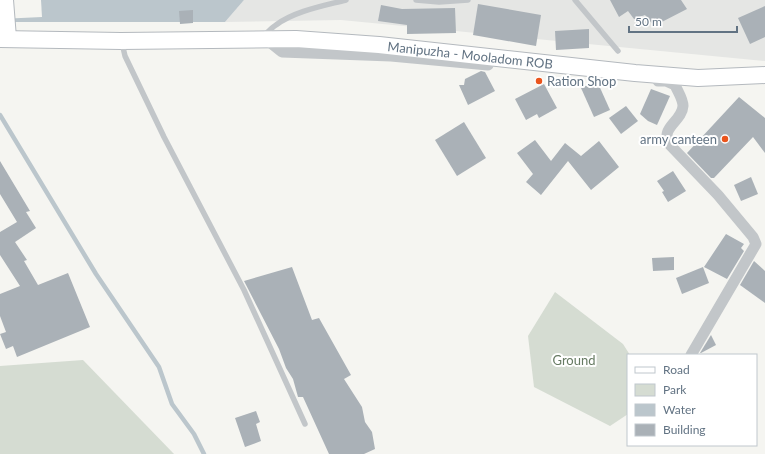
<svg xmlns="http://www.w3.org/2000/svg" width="765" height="454" font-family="Lato,sans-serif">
  <rect width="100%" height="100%" fill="#f5f5f1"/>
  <polygon fill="#e5e6e4" points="244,0 765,0 765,61 341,20 225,22"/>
  <g fill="#d5dcd2">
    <polygon points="555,292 623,344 630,355 628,355 628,414 610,426 534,387 528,336"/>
    <polygon points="83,360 174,454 0,454 0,366"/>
  </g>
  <polygon fill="#bbc6cc" points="0,0 244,0 225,22 0,22"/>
  <polygon fill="#f5f5f1" points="0,0 41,0 42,17 0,19"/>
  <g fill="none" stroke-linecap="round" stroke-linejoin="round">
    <polyline stroke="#bbc6cc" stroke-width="4.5" points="0,115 96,274 159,367 172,404 194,434 204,454"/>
  </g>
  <g fill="#aab1b7">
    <polygon points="610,0 681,0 687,9 654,26 645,15 634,19 628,11 619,17"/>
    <polygon points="478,4 541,15 536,46 473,35"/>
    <polygon points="381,5 402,9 455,8 456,33 407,34 407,25 378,21"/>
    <polygon points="765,6 765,37 750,44 738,18"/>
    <polygon points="193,10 193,23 180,24 179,11"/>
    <polygon points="589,29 589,48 556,50 555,31"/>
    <polygon points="481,71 485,72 495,91 468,105 459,85 464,85 465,79"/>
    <polygon points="597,81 610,110 594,117 581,88"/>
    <polygon points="544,84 557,108 539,118 537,114 526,120 515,99"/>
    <polygon points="651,89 670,96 657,125 648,121 640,114"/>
    <polygon points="739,97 765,118 765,153 753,137 714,178 711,178 687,153"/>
    <polygon points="626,106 638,121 621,134 609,118"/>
    <polygon points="464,122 486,158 457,176 435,140"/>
    <polygon points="535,140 551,161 565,143 581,156 599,141 619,167 591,190 568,161 541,195 526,182 533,174 517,153"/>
    <polygon points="0,161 30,211 26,212 36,228 15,242 27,260 24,261 38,285 68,273 90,327 17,357 13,346 6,349 0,334 6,332 0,316 0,294 20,286 0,255 0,232 17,222 0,194"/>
    <polygon points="673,171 686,191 668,202 662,192 664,191 657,181"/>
    <polygon points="751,177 758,194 741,201 734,185"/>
    <polygon points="726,234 744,244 741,248 744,251 727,279 704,267"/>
    <polygon points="674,257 674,270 653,271 652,258"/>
    <polygon points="754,261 765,271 765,303 740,285"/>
    <polygon points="292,267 312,320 319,318 351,375 344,379 362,407 365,422 372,432 375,449 364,454 329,454 303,397 298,397 293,379 286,368 279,349 244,281"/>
    <polygon points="703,267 709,283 682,294 676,278"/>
    <polygon points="711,335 716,345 701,353 700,353"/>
    <polygon points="256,411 260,422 256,424 261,441 245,447 235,418"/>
  </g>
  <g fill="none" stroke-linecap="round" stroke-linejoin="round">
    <defs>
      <g id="secondary">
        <polyline points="5,0 8,38"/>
        <path id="s1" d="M0,39L121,41L296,39L379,45L635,73L698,78L765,75"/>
      </g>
    </defs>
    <use href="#secondary" stroke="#b4b9be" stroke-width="18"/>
    <g stroke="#c2c6c9" stroke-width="5.5">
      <polyline points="416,0 439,2 468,0"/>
      <polyline points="575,0 618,51"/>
      <path d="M264,36C268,32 271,28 276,25C295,11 323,6 346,0"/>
      <polyline points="122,43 125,56 164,137 244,290 305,424"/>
    </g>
    <g stroke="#c2c6c9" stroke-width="11">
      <polyline points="267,40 282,52 391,56 488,65"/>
      <path d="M658,81H666L675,85C678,92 683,99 683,106C682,122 659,127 670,145L718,195L753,237L756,244L691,355"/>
    </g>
    <use href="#secondary" stroke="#fff" stroke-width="16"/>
  </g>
  <g fill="#ea541c" stroke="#fff" stroke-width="1.5">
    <circle cx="539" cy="81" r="4"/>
    <circle cx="725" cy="139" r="4"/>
  </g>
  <g text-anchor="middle" stroke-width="4" stroke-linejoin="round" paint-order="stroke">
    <g font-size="13" fill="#627383" stroke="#fff">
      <text dy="5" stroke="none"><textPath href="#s1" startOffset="471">Manipuzha - Mooladom ROB</textPath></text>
    </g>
    <g font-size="13" fill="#627383" stroke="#fff" text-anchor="start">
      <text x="547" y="86">Ration Shop</text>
      <text x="717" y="144" text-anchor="end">army canteen</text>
    </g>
    <g font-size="13" fill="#667a62" stroke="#fff">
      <text x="574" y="365">Ground</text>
    </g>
  </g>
  <rect x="627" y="354" width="130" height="92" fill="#ffffff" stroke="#c0c7cd"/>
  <rect x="635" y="367" width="20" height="6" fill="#ffffff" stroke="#c0c7cd"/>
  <text x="663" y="374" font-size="12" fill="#627383">Road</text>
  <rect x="635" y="384" width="20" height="12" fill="#d5dcd2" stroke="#c0c7cd"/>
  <text x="663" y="394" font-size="12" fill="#627383">Park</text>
  <rect x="635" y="404" width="20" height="12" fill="#bbc6cc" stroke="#c0c7cd"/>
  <text x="663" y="414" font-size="12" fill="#627383">Water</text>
  <rect x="635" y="424" width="20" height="12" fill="#aab1b7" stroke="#c0c7cd"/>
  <text x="663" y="434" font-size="12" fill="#627383">Building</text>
  <path d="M629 26v6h108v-6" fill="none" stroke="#627383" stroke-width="2"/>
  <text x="635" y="26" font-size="12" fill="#627383" stroke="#ffffff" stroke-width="3" paint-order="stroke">50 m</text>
</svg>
